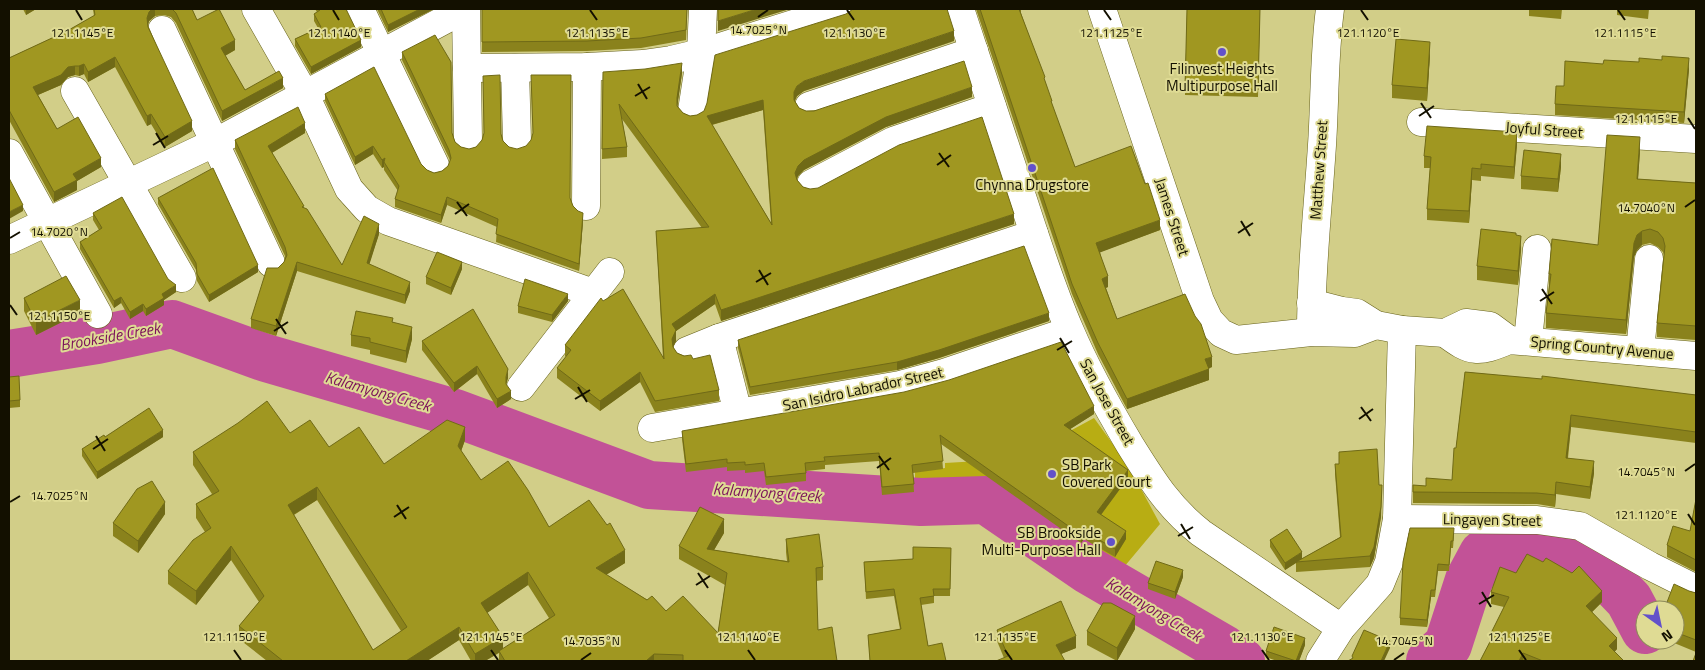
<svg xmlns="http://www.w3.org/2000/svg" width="1705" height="670" font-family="'Titillium Web',sans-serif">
  <rect width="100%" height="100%" fill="#d2ce88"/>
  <polygon fill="#b8ad13" points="1094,418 1128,465 1160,524 1119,573 1016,502 979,490 915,489 915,472 945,468 945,463 979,461 1070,431"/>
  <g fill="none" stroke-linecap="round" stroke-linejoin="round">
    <g stroke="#c25297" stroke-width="48">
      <polyline points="9,354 97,340 172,324 266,358 455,413 649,485 921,502 986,500 1088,570 1224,649 1241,661"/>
      <polyline points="1430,661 1448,645 1469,580 1483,554 1531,548 1571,558 1605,575 1629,600 1645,630"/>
    </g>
    <defs>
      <g id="minor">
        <polyline points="256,9 305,95 349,189 367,209 388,221 593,293"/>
        <polyline points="360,9 435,165"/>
        <polyline points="466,9 468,141"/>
        <path d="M960,9C981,73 1002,138 1024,203C1038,246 1052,290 1070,331C1087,371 1108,408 1130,445C1152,480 1168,507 1201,533L1341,628"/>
        <polyline points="1102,9 1200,301 1209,320 1221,333 1236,340 1311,332 1355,333 1376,325"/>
        <polyline points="162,30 271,263"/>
        <polyline points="467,68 587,67 643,64 671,60 701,53 841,9"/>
        <polyline points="515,68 517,141"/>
        <polyline points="75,91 182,278"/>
        <polyline points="809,106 974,51"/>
        <polyline points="692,111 701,53 703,9"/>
        <polyline points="1421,122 1696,139"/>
        <polyline points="9,153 98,314"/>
        <polyline points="811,184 893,141 992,107"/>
        <polyline points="586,206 587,67"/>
        <polyline points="9,240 216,142 465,9"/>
        <polyline points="1311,303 1342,311 1357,313 1376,325 1402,330 1445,333 1466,323 1490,326 1509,340"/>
        <path d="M1311,332C1311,269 1318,208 1322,145C1325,100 1324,54 1330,9"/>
        <path d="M1445,333C1471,353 1478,353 1509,340L1696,356"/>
        <polyline points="719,338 738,413"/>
        <polyline points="1528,341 1537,249"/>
        <polyline points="687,351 719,338 1034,234"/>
        <polyline points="1640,351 1649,259"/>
        <polyline points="521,387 610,272"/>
        <polyline points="652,428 900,385 944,373 1069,331"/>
        <polyline points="1397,519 1537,520 1580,526 1650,566 1696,589"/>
        <polyline points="1320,661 1341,628 1380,584 1389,562 1397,519 1402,330"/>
      </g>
    </defs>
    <use href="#minor" stroke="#67621a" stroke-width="29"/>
    <use href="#minor" stroke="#fff" stroke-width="28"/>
  </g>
  <g fill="#8a821c" fill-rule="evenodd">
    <polygon points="23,9 36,9 26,15"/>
    <polygon points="93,9 192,9 197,20 235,50 225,56 245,90 283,88 222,121 176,23 171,17 164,15 155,16 149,21 148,25 192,131 165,147 151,124 147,126 115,67 88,82 84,74 79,76 75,75 68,77 61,85 38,95 57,129 101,167 77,181 77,190 54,202 9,120 9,58 67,31 94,16"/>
    <polygon points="315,9 346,9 361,47 311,74 295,46 295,39 318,28 314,21 314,14 317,12"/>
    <polygon points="377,9 434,9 388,32"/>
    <polygon points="482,9 687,9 686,40 641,48 587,51 482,52"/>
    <polygon points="976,9 1021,9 1021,13 1045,82 1052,105 1075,167 1160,230 1100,252 1108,287 1106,288 1117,319 1212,367 1209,368 1209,380 1127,409 1098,354 1072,294"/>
    <polygon points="1187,9 1260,9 1258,97 1185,95"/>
    <polygon points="1529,9 1562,9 1561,19 1529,16"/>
    <polygon points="1617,9 1649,9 1648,19 1617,15"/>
    <path d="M954,41L804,91L797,96L795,101L799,108L806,111L972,97L886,127L804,170L798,176L797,180L803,187L810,189L1014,224L721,321L715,304L676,331V341L673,347L677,353L693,359L719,390V401L655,412L640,382L600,411L557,378V368L566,357L565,356V345L603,301L663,358L656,231L702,228L622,119L627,147V157L602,159L603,72L682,73L677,106L683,113L690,116L697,115ZM763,110L771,223L712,125Z"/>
    <polygon points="402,52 452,133 455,142 461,147 469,149 476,147 501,134 503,141 509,147 570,198 573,206 583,221 579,271 496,242 497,227 447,205 441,223 395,207 395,199 398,191 384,170 384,167 382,168 373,154 355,165 325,101 325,94 421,164 427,170 434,173 442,171 448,166 450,161 449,158 402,60"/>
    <polygon points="1430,55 1427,101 1392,98 1392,85"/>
    <polygon points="1603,64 1689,69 1684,123 1555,115 1555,104"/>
    <polygon points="305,133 272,153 304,208 342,265 379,234 369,264 410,291 405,304 297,271 276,336 251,328 251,319 278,268 284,262 285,256 235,149 235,140"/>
    <polygon points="1517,144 1514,179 1481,176 1481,181 1472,180 1469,223 1427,220 1427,209 1430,168 1424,168 1424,156"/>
    <polygon points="1640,151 1638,179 1696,183 1696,340 1657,337 1657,323 1664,255 1663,252 1658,247 1650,243 1642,245 1637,250 1634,257 1626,334 1546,328 1546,313 1549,288 1549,274 1598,245"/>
    <polygon points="1561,167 1558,192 1521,189 1521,176"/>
    <polygon points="158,198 258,272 209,302 197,281 196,270 158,204"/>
    <polygon points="93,213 176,292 164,300 164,305 146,316 143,311 130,319 121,303 114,308 80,249 80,242 99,230 93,220"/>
    <polygon points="1516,235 1521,249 1518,285 1477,280 1477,266"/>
    <polygon points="462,269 451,295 426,284 426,277"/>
    <polygon points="24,298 80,313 36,335 24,311"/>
    <polygon points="568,301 552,322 518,313 518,306"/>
    <polygon points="1049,321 939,358 897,370 750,395 738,348 738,340"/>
    <polygon points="393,322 412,339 406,363 370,354 370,350 351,346 351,335"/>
    <polygon points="422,341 508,378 506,384 511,399 497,408 477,374 454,392 422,350"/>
    <polygon points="1465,372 1696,395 1696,443 1571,427 1568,458 1594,473 1590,499 1556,494 1555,507 1537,504 1413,503 1413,485 1426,486 1452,480 1456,448"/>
    <polygon points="9,377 20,400 20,407 9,408"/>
    <polygon points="1094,414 1070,429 1128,478 1101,515 1126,539 1115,557 1084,539 1081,543 941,444 943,469 913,473 914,492 882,495 879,461 825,465 825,469 806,471 806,481 766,485 764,471 745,473 745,470 727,471 727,467 686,472 682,439 682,431"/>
    <path d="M290,433L329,447L384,464L465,440L461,451L481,480L549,527L625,563L606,575L666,611L718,633L725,585L679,559V546L724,533L714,550L787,561L786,552V539L823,567V580L816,581L818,630L837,661H499V653L485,661H471L459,640L427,661H267L239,639V626L259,602L231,560L196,605L168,584V571L205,532L196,518V504L212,494L193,465V452ZM317,500L401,631L373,650L294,515ZM528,585L549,618L503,649L487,613Z"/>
    <polygon points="105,437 163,437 97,479 82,456 82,449"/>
    <polygon points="1339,452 1381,517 1374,558 1370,567 1296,572 1296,563 1285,570 1270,547 1270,540 1302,559 1340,537 1335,474 1335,464 1339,464"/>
    <polygon points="1696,499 1696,572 1667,557 1667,545 1690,531"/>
    <polygon points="165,514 138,553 113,536 113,523"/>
    <polygon points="1454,535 1453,548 1451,548 1449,571 1438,571 1435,597 1431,597 1427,627 1400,625 1400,618"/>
    <polygon points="951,548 950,596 934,596 934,603 921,605 928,646 946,661 870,661 868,635 900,629 894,596 866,599 864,562 913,559"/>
    <polygon points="1516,573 1602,602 1592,612 1617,649 1614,652 1624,661 1480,661 1491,640 1491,633 1504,607 1491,604 1491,592"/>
    <polygon points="1183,577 1175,599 1148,589 1148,583"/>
    <polygon points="1689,591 1696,593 1696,652 1667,640 1675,640 1675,610"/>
    <polygon points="1135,629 1117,661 1087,645 1087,631"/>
    <polygon points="997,630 1076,648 1061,654 1004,658 997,641"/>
    <polygon points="1305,645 1299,661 1277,661 1266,657 1266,651"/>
  </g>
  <g fill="#706a17">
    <polygon points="26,9 36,9 26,15"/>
    <polygon points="152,9 155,9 155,16 149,21 147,28 147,18 149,12"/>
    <polygon points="420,9 434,9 388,32 388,25"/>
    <polygon points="757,9 790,9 718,31 718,21"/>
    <polygon points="954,31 954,41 804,91 797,96 794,102 794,92 797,86 804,81"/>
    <polygon points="235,40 235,50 221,58 221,48"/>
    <polygon points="361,40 361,47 311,74 311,67"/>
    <polygon points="1430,42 1430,55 1427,101 1427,88"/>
    <polygon points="115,57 115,67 88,82 88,72"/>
    <polygon points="1689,58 1689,69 1684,123 1684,112"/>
    <polygon points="682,63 682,73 677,109 677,98"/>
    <polygon points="84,64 84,74 79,76 79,66"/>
    <polygon points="75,66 75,75 68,77 61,85 33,97 33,87 68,67"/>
    <polygon points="283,78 283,88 222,121 222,111"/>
    <polygon points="972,87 972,97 886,127 804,170 798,176 795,183 795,173 798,166 804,160 886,117"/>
    <polygon points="763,100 763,110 707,126 707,116"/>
    <polygon points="151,114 151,124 147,126 147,116"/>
    <polygon points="192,121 192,131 165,147 165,137"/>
    <polygon points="305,123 305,133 268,155 268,146"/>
    <polygon points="1517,132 1517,144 1514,179 1514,167"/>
    <polygon points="1640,137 1640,151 1637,193 1637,179"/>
    <polygon points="373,146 373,154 355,165 355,157"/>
    <polygon points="1561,154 1561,167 1558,192 1558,179"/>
    <polygon points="101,158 101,167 77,181 77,190 54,202 54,192 73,174"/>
    <polygon points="385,158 384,162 384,167 382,168 382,160"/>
    <polygon points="1472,168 1472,180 1469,223 1469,211"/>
    <polygon points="447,197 447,205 441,223 441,215"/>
    <polygon points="23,205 23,211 9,219 9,212"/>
    <polygon points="583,213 583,221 579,271 579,264"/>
    <polygon points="1014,214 1014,224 721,321 721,310"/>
    <polygon points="1160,220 1160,230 1096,254 1096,243"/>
    <polygon points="379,224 379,234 367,272 367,263"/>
    <polygon points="1642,231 1642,245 1637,250 1634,257 1626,334 1626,320 1634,243 1637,235"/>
    <polygon points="1521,236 1521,249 1518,285 1518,271"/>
    <polygon points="297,262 297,271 276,336 276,326"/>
    <polygon points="462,262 462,269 451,295 451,288"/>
    <polygon points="258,265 258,272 209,302 209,295"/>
    <polygon points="1108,276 1108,287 1102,289 1102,279"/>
    <polygon points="410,282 410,291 405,304 405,295"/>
    <polygon points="176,285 176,292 164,300 164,305 146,316 146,309 162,294"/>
    <polygon points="568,294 568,301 552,322 552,315"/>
    <polygon points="715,294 715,304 676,331 676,341 672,349 672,324"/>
    <polygon points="121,297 121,303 114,308 114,301"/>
    <polygon points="80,300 80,313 36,335 36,322"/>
    <polygon points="143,304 143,311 130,319 130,312"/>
    <polygon points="1049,313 1049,321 939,358 897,370 897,362"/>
    <polygon points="412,327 412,339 406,363 406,351"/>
    <polygon points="1212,357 1212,367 1205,370 1205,359"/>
    <polygon points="477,366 477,374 454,392 454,383"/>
    <polygon points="508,369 508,378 506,385 506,377"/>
    <polygon points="1209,369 1209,380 1127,409 1127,399"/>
    <polygon points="640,372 640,382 600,411 600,401"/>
    <polygon points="511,391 511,399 497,408 497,399"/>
    <polygon points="1094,406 1094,414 1064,433 1064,425"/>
    <polygon points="1571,415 1571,427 1566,469 1566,458"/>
    <polygon points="465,427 465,440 458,460 458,446"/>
    <polygon points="163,430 163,437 97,479 97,472"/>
    <polygon points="1594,461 1594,473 1590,499 1590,487"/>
    <polygon points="1128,470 1128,478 1097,520 1097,512"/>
    <polygon points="1556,482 1556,494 1555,507 1555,495"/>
    <polygon points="1382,485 1381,517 1374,558 1370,567 1370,556"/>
    <polygon points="317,487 317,500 288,518 288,505"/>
    <polygon points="165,502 165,514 138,553 138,541"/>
    <polygon points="724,519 724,533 707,562 707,549"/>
    <polygon points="1084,531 1084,539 1081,543 1081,535"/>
    <polygon points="1126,531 1126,539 1115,557 1115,549"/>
    <polygon points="231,546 231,560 196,605 196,591"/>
    <polygon points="625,550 625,563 596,581 596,568"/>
    <polygon points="1302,552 1302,559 1285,570 1285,563"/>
    <polygon points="1183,570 1183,577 1175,599 1175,592"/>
    <polygon points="528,572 528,585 481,617 481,603"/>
    <polygon points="1431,590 1431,597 1427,627 1427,620"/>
    <polygon points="1602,591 1602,602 1586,618 1586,606"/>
    <polygon points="1135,616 1135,629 1117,661 1117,648"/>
    <polygon points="459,627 459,640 427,661 406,661"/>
    <polygon points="1076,636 1076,648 1056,656 1056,645"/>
    <polygon points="503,637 503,650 485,661 475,661 475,654"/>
    <polygon points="1305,638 1305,645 1299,661 1296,661"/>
    <polygon points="1617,638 1617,649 1609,658 1609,646"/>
    <polygon points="1390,641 1390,648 1384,661 1381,661"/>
    <polygon points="1523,653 1523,661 1519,661"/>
    <polygon points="654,654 654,661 646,661"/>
  </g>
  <g fill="#a09721" stroke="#706a17" fill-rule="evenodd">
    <polygon points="94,9 152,9 149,12 147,18 148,27 192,121 165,137 151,114 147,116 115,57 88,72 84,64 79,66 75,66 68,67 61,75 33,87 57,129 78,117 101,158 73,174 77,180 54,192 9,110 9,58 67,31 95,15"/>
    <polygon points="172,9 192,9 197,20 219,9 235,40 221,48 245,90 279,71 283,78 222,111 176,13"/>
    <polygon points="319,9 346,9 361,40 311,67 295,39 321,27 314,14 320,10"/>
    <polygon points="381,9 420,9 388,25"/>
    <polygon points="482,9 687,9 686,30 641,38 587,41 482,42"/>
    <polygon points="718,9 757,9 718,21"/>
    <path d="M853,9H947L954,31L804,81L797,86L794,92V100L799,108L806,111H814L964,61L972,87L886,117L804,160L798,166L795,173L797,180L803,187L810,189L818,188L899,145L982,117L1014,214L721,310L715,294L672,324L676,330L672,339L673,347L677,353L684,356L691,355L693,359L710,355L719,390L655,401L640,372L600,401L557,368L571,350L565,345L601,298L603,301L623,289L664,359L656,231L709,227L619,104L627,147L602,149L603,72L645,69L682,63L677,98V106L683,113L690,116L697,115L704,111L707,103L715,55L846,14ZM763,100L772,225L707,116Z"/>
    <polygon points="980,9 1019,9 1045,77 1044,78 1052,101 1051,101 1075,167 1131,146 1145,184 1148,183 1160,220 1096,243 1108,276 1102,279 1117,319 1185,294 1195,316 1201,324 1212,357 1205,359 1209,369 1127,399 1098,343 1072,284"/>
    <polygon points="1187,9 1260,9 1258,90 1185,88"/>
    <polygon points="435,35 451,62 452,133 455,142 461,147 469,149 476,147 482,140 484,133 483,76 500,75 501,134 503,141 509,147 517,149 526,146 531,140 533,133 531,75 571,75 570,198 573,206 578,211 583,213 579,264 496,234 498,219 447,197 441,215 395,199 399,186 384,162 385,158 382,160 373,146 355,157 325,94 374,67 421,164 427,170 434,173 442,171 448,166 451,158 449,150 402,52"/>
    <polygon points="1396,39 1430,42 1427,88 1392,85"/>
    <polygon points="1662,56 1689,58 1684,112 1555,104 1556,86 1564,86 1565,61 1603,64 1604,60 1639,62 1639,58 1662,60"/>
    <polygon points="298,107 305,123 268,146 304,206 302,207 307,209 342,265 364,216 379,224 367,263 410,282 405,295 297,262 276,326 251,319 267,268 278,268 284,262 287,255 285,247 235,140"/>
    <polygon points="1427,126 1517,132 1514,167 1481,164 1481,169 1472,168 1469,211 1427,209 1431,157 1424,156"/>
    <polygon points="1607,135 1640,137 1637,179 1696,183 1696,326 1657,323 1665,246 1663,238 1658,232 1650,229 1642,231 1637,235 1634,243 1626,320 1546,313 1551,274 1549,274 1552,239 1598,245"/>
    <polygon points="1524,150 1561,154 1558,179 1521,176"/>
    <polygon points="213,168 258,265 209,295 197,274 196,263 158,198"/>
    <polygon points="9,178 23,205 9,212"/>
    <polygon points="122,197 168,279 176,285 162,294 164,298 146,309 143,304 130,312 121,297 114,301 80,242 102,228 93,213"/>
    <polygon points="1481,229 1516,233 1516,235 1521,236 1518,271 1477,266"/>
    <polygon points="1024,246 1049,313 939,350 897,362 750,387 738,340"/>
    <polygon points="437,252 462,262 451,288 426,277"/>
    <polygon points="66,276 80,300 36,322 24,298"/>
    <polygon points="525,279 568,294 552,315 518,306"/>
    <polygon points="473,309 508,369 506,377 506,384 511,391 497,399 477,366 454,383 422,341"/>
    <polygon points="356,311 393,318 392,322 412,327 406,351 370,342 370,338 351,335"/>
    <polygon points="1061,342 1094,406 1064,425 1128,470 1097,512 1126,531 1115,549 1084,531 1081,535 940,435 943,461 912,465 914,484 882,487 879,453 824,457 825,461 805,463 806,473 766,477 764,463 745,465 745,462 727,463 727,459 686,464 682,431 904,392 949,380"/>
    <polygon points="1465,372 1542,379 1542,376 1696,395 1696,432 1571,415 1566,458 1594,461 1590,487 1556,482 1555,495 1537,493 1413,492 1413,485 1426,486 1426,478 1452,480 1454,448 1456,448"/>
    <polygon points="19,376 20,400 9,401 9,377"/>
    <path d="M267,401L290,433L310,420L329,447L359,427L384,464L447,420L465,427L458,446L481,480L508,461L528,490L549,527L589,500L607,525L610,523L625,550L596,568L647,600L652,596L666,611L683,596L718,633L727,573L679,546L700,507L724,519L707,549L789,562L786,539L819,534L823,567L816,568L818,630L832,627L837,661H683V655L654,654L646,661H505L499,651L555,615L528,572L481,603L503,637L475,654L459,627L406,661H283L239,626L264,596L231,546L196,591L168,571L193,540L211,528L196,504L219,491L193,452L238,423ZM317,487L407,627L373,650L288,505Z"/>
    <polygon points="149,408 163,430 97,472 82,449 104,435 105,437"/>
    <polygon points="1377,449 1379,485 1382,485 1381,507 1374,547 1370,556 1296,562 1341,537 1335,464 1339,464 1339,452"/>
    <polygon points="152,481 165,502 138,541 113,523 137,489"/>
    <polygon points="1696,499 1696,560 1667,545 1673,526 1690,531"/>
    <polygon points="1410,528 1454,528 1453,541 1451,541 1449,565 1438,564 1435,590 1431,590 1427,620 1400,618 1403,562"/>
    <polygon points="1287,529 1302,552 1285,563 1270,540"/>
    <polygon points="913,547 951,548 950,589 933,589 934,596 920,598 928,646 942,643 946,661 870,661 868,635 901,629 894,589 866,592 864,562 913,559"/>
    <polygon points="1527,554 1543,562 1546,558 1572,573 1579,566 1602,591 1586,606 1617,638 1609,646 1624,661 1543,661 1523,653 1519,661 1480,661 1494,634 1491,633 1509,597 1491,592 1500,567 1516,573"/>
    <polygon points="1156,561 1183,570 1175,592 1148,583"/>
    <polygon points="1674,584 1689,591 1696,593 1696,640 1675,632 1675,610 1664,610"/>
    <polygon points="1061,601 1076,636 1056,645 1065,661 996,661 1008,656 997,630"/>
    <polygon points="1103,603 1111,603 1135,616 1117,648 1087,631"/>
    <polygon points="1274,627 1305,638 1296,661 1266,651"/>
    <polygon points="1364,630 1390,641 1381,661 1348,661 1353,658 1352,656"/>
    <polygon points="1696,653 1696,661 1693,661"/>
  </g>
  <path fill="none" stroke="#131000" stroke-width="2" d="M76,10L82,20M333,10L339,20M590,10L597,20M847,10L854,20M1104,10L1111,20M1361,10L1368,20M1618,10L1625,20M758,17L768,10M638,84L647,99M635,96L650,87M1421,103L1431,118M1419,116L1434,106M1688,118L1695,129M156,133L165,148M153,145L168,136M939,153L949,167M937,165L951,155M457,202L467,216M1685,207L1695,200M455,214L469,204M1241,221L1250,236M1238,233L1253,223M10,238L20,232M759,270L768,285M756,282L771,273M1542,289L1552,304M1540,301L1554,292M10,305L17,315M276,319L286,334M274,331L288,322M1060,338L1069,353M1057,350L1072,341M578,387L587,402M575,399L590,390M1361,407L1371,421M1359,419L1373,409M96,436L105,451M93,449L108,439M879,456L889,470M877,468L891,458M1685,471L1695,464M10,502L20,496M397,505L406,519M1688,514L1695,525M394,517L409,507M1181,524L1190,539M1178,536L1193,527M698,573L708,588M696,585L710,576M1482,592L1491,607M1479,604L1494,595M234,650L241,660M491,650L498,660M748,650L755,660M1005,650L1012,660M1262,650L1269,660M1519,650L1526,660M581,660L591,653M1394,660L1404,653"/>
  <g fill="#6351ca" stroke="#dfdb94" stroke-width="2">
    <circle cx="1222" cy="52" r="5"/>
    <circle cx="1032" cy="168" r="5"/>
    <circle cx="1052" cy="474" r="5"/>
    <circle cx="1111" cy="542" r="5"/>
  </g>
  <g text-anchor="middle" stroke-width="4" stroke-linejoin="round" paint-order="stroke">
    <g font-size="15" fill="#131000" stroke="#dfdb94">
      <text x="1222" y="74">Filinvest Heights<tspan x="1222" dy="17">Multipurpose Hall</tspan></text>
      <text x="1032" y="190">Chynna Drugstore</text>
      <text x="1062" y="470" text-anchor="start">SB Park<tspan x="1062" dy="17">Covered Court</tspan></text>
      <text x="1101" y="538" text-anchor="end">SB Brookside<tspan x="1101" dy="17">Multi-Purpose Hall</tspan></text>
    </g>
    <g font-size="15" fill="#131000" stroke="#dfdb94">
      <text transform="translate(1544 130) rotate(4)" y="5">Joyful Street</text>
      <text transform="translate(1319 170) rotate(-86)" y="5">Matthew Street</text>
      <text transform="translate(1172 217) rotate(72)" y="5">James Street</text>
      <text transform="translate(1602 348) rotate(5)" y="5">Spring Country Avenue</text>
      <text transform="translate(863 389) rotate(-12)" y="5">San Isidro Labrador Street</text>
      <text transform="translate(1107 402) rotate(61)" y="5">San Jose Street</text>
      <text transform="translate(1492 520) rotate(1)" y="5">Lingayen Street</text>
    </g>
    <g font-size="16" font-style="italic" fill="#7c125a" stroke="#dfdb94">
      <text transform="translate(110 336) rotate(-10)" y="6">Brookside Creek</text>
      <text transform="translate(378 391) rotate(16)" y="6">Kalamyong Creek</text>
      <text transform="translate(767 492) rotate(4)" y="6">Kalamyong Creek</text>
      <text transform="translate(1154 609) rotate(31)" y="6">Kalamyong Creek</text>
    </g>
  </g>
  <g font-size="12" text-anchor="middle" fill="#131000" stroke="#dfdb94" stroke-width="4" stroke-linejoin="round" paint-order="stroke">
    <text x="758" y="34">14.7025°N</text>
    <text x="82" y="37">121.1145°E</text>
    <text x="339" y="37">121.1140°E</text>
    <text x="597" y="37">121.1135°E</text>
    <text x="854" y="37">121.1130°E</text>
    <text x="1111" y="37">121.1125°E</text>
    <text x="1368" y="37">121.1120°E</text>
    <text x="1625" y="37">121.1115°E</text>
    <text x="1646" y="123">121.1115°E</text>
    <text x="1646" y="212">14.7040°N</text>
    <text x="59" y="236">14.7020°N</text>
    <text x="59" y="320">121.1150°E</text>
    <text x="1646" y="476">14.7045°N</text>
    <text x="59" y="500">14.7025°N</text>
    <text x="1646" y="519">121.1120°E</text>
    <text x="234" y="641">121.1150°E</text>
    <text x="491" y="641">121.1145°E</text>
    <text x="748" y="641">121.1140°E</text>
    <text x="1005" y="641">121.1135°E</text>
    <text x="1262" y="641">121.1130°E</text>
    <text x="1519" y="641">121.1125°E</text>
    <text x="591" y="645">14.7035°N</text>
    <text x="1404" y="645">14.7045°N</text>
  </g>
  <rect width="1705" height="670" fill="none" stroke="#131000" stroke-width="20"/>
  <g transform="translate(1660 625) rotate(147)"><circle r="24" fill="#dfdb94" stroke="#8d8a59"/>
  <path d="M0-4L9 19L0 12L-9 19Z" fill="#6351ca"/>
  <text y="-8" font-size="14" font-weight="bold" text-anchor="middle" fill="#131000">N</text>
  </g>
</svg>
